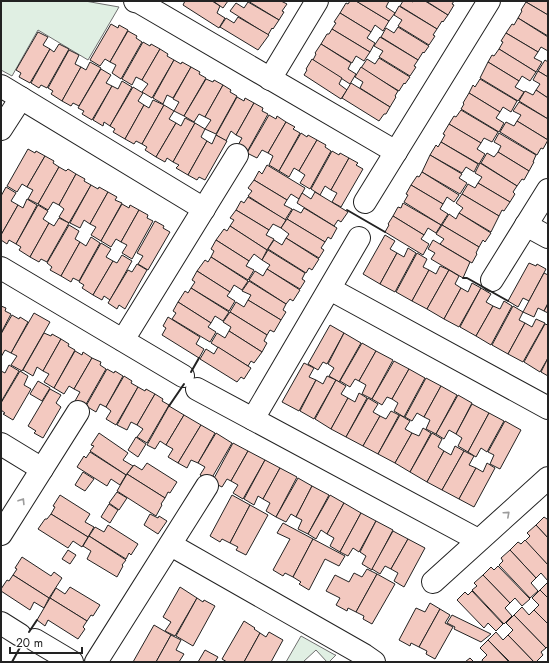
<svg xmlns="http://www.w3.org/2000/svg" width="549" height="663" font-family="Jost,sans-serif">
  <rect width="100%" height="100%" fill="#fff"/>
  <g fill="#e0efe3" stroke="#6f6f6f">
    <polygon points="1,1 85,1 119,7 88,60 38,30 12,76 1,70"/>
    <polygon points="301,636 335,655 336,655 329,662 327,662 316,650 303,662 286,662"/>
  </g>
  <g fill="#f3c9c0" stroke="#222">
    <polygon points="185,1 212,1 220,6 217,13 225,18 219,28 183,5"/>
    <polygon points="213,1 228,1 223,8"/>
    <polygon points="248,1 281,1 287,4 282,11 284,12 279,20"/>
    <polygon points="350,1 356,1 389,21 383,31 375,25 371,32 340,13 346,3 348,4"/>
    <polygon points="356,1 389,1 386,7 395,13 389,21"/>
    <polygon points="403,1 411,1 413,2 414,1 425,1 448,15 443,22 442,21 437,29 400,6"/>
    <polygon points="426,1 454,1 452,4 454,5 448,15"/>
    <polygon points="526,1 548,1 548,15 526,2"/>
    <polygon points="248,2 279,20 273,29 272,28 268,35 230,11 236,3 244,8"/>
    <polygon points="526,2 548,15 548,36 518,18 522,11 521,10"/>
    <polygon points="399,6 437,29 433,35 435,36 429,45 398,26 402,20 394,15"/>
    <polygon points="340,13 371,32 367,38 375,43 370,52 332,29 336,23 334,22"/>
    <polygon points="238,17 269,35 258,50 220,27 226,18 234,23"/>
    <polygon points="518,18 548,37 548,51 541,47 538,52 506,33 512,24 514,25"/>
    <polygon points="111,24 118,28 119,25 128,30 110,62 105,59 100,66 90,60"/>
    <polygon points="398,27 429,46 424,53 423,52 418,60 381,37 386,28 394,33"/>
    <polygon points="332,29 370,52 364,61 356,56 352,63 321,44 327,34 329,34"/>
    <polygon points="128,31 137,36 136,38 142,42 121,79 112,73 116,65 110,62"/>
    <polygon points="38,32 48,37 43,45 50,49 30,83 19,77 21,73 16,70"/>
    <polygon points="506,33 538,52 534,58 542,62 536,72 499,49 503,42 501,41"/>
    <polygon points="380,37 418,60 414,66 416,67 410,76 379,57 383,51 374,46"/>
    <polygon points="143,42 150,46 151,44 160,49 142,80 136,77 132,85 122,79"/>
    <polygon points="59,44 69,49 47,88 41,85 39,88 31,83 50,49 54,52"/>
    <polygon points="321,44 351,63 348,69 356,74 350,84 313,60 316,54 315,53"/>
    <polygon points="160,49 168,54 167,56 174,60 152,98 142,92 148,84 142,80"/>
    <polygon points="499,49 536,72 530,81 522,76 519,81 488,62 492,55 494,56"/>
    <polygon points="69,50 79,55 75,64 81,67 62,101 51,94 53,91 48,88"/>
    <polygon points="379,58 410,77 405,84 404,83 399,91 361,68 367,59 375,64"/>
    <polygon points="312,59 342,78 339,84 347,90 341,99 304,75 307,70 306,69"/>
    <polygon points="174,60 181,64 182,62 191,67 173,98 167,95 163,104 153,98"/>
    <polygon points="545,60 548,62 548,77 538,71"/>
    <polygon points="90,62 101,68 79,106 73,103 71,106 62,101 81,67 86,70"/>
    <polygon points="488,62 519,81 515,87 524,92 518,101 480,78"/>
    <polygon points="191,67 200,72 199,74 206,78 184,116 174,111 179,102 173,99"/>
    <polygon points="361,67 398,91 395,96 396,97 390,107 360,88 363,82 355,77"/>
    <polygon points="101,69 111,75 106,83 112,86 92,120 82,114 84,111 78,108"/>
    <polygon points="538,71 548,77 548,98 536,90 540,84 533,80"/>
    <polygon points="206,79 213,82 214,80 223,85 205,117 199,114 194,122 184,116"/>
    <polygon points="480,79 517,101 511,112 503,107 500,112 469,93 473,85 475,87"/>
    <polygon points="122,81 132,87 110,126 104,122 103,126 93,120 112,86 118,89"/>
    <polygon points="351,83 390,107 386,114 384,114 379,121 342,98"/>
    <polygon points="223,85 231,90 230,92 237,96 216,134 205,129 211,120 205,117"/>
    <polygon points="133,87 143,93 138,101 144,105 125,139 113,132 115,129 110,126"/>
    <polygon points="536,90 548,98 548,119 519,101 525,91 533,95"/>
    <polygon points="469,93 500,112 496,118 504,123 499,132 461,109 464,104 463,103"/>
    <polygon points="237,97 244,101 245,98 254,103 236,135 231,131 226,141 216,135"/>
    <polygon points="153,100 164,105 142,144 136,141 134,144 125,139 144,105 149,108"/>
    <polygon points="519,102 548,119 548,140 517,121 521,115 513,111"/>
    <polygon points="254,103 263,108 262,111 268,114 247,152 237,147 242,138 236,135"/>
    <polygon points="164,105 174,111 169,119 176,123 156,157 145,150 147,147 142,144"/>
    <polygon points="461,110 498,132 492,142 484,138 481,143 449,124 454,116 456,117"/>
    <polygon points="269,115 276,119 277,116 286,122 268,153 262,150 257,158 247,153"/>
    <polygon points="185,118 195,123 173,162 167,158 165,162 156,157 176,123 181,126"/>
    <polygon points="517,121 548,140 543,149 541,148 537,155 500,132 506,122 514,126"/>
    <polygon points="286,122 295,127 293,129 300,133 279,171 269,165 273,156 268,153"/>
    <polygon points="195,123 205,129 201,137 207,141 188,175 176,168 179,165 173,162"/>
    <polygon points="449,124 481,143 477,149 485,154 479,164 441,142 445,135 443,134"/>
    <polygon points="301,133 307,137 308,135 317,140 299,171 294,168 289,177 279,171"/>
    <polygon points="499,133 536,155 533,162 534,162 529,171 498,152 501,146 494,142"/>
    <polygon points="216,135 227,141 205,180 199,177 197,180 188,175 207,141 212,144"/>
    <polygon points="317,140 326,145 325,147 331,151 310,189 300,183 305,175 299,171"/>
    <polygon points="441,142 478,164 474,172 466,167 462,173 430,155 436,145 438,147"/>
    <polygon points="28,149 35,153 36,151 45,156 27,187 22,184 17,192 7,186"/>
    <polygon points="332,151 339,155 340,153 349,158 331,190 325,186 320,195 311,189"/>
    <polygon points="498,152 529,171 524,180 522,179 517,186 481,163 487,153 494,157"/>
    <polygon points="430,155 462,174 459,178 467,183 460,194 422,172"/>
    <polygon points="45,156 54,161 53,163 59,167 38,204 28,199 33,190 27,187"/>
    <polygon points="349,158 358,163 356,165 363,169 341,207 332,202 337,193 331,190"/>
    <polygon points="480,163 517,186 513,192 515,194 510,202 478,183 482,177 475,173"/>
    <polygon points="267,165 305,188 299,199 291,194 287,200 254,180 259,171 262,174"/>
    <polygon points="59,167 66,171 68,169 76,174 59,205 53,202 48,210 38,204"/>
    <polygon points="422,172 459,195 454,202 447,197 443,204 411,185 417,176 419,177"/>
    <polygon points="76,174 85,179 84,181 91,185 69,223 59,217 64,209 59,205"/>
    <polygon points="254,180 287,200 284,205 292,209 285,220 248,196 252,191 248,188"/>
    <polygon points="478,183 510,202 504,211 502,210 499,216 462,194 468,184 475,188"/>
    <polygon points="91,185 98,189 99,187 108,192 90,224 84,220 80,228 70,223"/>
    <polygon points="411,185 443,204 440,209 448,214 441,225 404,202 408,195 406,194"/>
    <polygon points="6,187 16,193 11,201 18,205 1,235 1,196"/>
    <polygon points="108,192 117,197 115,200 122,203 101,241 91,235 96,227 90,224"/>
    <polygon points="315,192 348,212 341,222 338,220 334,226 297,203 302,193 311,199"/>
    <polygon points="462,194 499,216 491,232 459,213 463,208 456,203"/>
    <polygon points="248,197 286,220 281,228 273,224 269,230 236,210 241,201 244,203"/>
    <polygon points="27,199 37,205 16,244 9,240 7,244 1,240 1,235 18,205 23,208"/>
    <polygon points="403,203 441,225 436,233 428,228 424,235 393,216 398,207 401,208"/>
    <polygon points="122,204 129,208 130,205 139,210 121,242 116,239 111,247 101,241"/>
    <polygon points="38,205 48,211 43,219 49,223 30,257 19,250 21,247 16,244"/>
    <polygon points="304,208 337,228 331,239 328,237 325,242 287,219 293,209 301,213"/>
    <polygon points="139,210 148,215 147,218 153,221 132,259 122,253 127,245 121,242"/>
    <polygon points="236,210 269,230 266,235 274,239 267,250 230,226 234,220 230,218"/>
    <polygon points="459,213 491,233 485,242 483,240 479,247 442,225 449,214 456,219"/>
    <polygon points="393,216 424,235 421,239 429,244 423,255 385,232 389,225 388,224"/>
    <polygon points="59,218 69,223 47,262 41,259 39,262 30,257 49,223 54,226"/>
    <polygon points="287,219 325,242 321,248 324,250 319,258 286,238 289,234 281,228"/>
    <polygon points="155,221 164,226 163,228 170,232 148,270 138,264 143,256 137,253"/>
    <polygon points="69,225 79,231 75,239 80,242 61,276 50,270 52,267 47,263"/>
    <polygon points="442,225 479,247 476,253 477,254 472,263 440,244 444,239 436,234"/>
    <polygon points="230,226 267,250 262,260 254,254 249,261 216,240 224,229 227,231"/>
    <polygon points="385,235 395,241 390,249 397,253 380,284 363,274"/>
    <polygon points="91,237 100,243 79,281 73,278 71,282 61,276 80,242 86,246"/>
    <polygon points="286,238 319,259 312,270 309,268 306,273 268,249 274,240 282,245"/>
    <polygon points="216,240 249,261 246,266 254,270 248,280 211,257 214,251 211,249"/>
    <polygon points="433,240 470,262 463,278 431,259 435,253 428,249"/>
    <polygon points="101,243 111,249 106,257 113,261 93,295 82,288 84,285 79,282"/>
    <polygon points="408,248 416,253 395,292 380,284 397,253 404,257"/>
    <polygon points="268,250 305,273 302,279 305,281 300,289 267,269 270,265 262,260"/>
    <polygon points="417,253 427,259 423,267 429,270 412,301 396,292"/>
    <polygon points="122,255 132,261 110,300 104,296 102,300 93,295 113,261 117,263"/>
    <polygon points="211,257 248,281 242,290 234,285 230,292 197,271 205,260 208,262"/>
    <polygon points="529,263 536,266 537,264 546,269 529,301 523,298 518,307 508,301"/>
    <polygon points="137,264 147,270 125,309 119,305 117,309 108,303 128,270 132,272"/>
    <polygon points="440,266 449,270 427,309 412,301 429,270 436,274"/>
    <polygon points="267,269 300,290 293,301 290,299 286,304 249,280 255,271 263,276"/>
    <polygon points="449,270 459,276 455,284 461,288 444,319 427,309"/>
    <polygon points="197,271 230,292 227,296 235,301 229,311 191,288 195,282 192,280"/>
    <polygon points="544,273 548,275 548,303 544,311 538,308 534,317 523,312"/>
    <polygon points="249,281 286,304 283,310 286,312 281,320 248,300 251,295 242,291"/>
    <polygon points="472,283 481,288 459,327 444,319 461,288 468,292"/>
    <polygon points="191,288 229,312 223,321 215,316 211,323 178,302 185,291 188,293"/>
    <polygon points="481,288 491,294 486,302 493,306 476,336 460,327"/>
    <polygon points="248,300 281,320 274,332 270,330 267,335 230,312 236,302 244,307"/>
    <polygon points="504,301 512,306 491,345 476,336 493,306 500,309"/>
    <polygon points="178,302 211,323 208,327 216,332 210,342 172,319 176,313 173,311"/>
    <polygon points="548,304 548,313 544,311"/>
    <polygon points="1,306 6,308 5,311 11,314 1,333"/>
    <polygon points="513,306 523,312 519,320 525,323 508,354 492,345"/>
    <polygon points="230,312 267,335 264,341 267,343 262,352 229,331 231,327 223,322"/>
    <polygon points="34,313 50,322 22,371 11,365 17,356 11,353"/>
    <polygon points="12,315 19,319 20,317 28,322 11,353 5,350 1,357 1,334"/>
    <polygon points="168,317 200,337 196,344 204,349 199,358 162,335 166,328 163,326"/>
    <polygon points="536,319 545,323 523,362 508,354 525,323 532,327"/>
    <polygon points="545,324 548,325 548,358 540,372 524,362"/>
    <polygon points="330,325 344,333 327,364 323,362 318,370 308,364"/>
    <polygon points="229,331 262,352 254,363 251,361 248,366 211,343 217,333 225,338"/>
    <polygon points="44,333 51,336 52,334 61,339 43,371 37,367 33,376 23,370"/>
    <polygon points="344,333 361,343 339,382 329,376 334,368 328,364"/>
    <polygon points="61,339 69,344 68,346 75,350 54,388 44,382 49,374 43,371"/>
    <polygon points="362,343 376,351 359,381 355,379 350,387 340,381"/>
    <polygon points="218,347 251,368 244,379 241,377 237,382 200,359 206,349 214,354"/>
    <polygon points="75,351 82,355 83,352 92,358 74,389 69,386 64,394 54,388"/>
    <polygon points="376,351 393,360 372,399 362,394 366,385 359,381"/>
    <polygon points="92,358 101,362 100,365 106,369 85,406 75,401 80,392 74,389"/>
    <polygon points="548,358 548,376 541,372"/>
    <polygon points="394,361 409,369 392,399 387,397 382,405 372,399"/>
    <polygon points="304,363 314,368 309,377 316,380 299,411 282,402"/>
    <polygon points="9,365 19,371 1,402 1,371 5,373"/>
    <polygon points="107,369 114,373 115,371 123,376 106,407 100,404 96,412 86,406"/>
    <polygon points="409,369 425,378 404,417 394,411 398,403 392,399"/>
    <polygon points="20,371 28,376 24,385 31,389 13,420 3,414 5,413 1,410 1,403"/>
    <polygon points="124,376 132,381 131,383 138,387 116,425 106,419 111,411 106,407"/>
    <polygon points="327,376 336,380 314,419 300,411 316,380 323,384"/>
    <polygon points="426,378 441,386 424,417 417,413 412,421 405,417"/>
    <polygon points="336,380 346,386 341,394 348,398 331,429 315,419"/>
    <polygon points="38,381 50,388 42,401 30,394"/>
    <polygon points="441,386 457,395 436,434 426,429 430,420 424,417"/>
    <polygon points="138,387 145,391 146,389 155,394 137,425 131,422 127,430 117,425"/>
    <polygon points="50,389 61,395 56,403 61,407 43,438 34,433 36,431 28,426"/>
    <polygon points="359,393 367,398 346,437 331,429 348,398 355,402"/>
    <polygon points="155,394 163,399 162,401 169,405 147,443 137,437 143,429 137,425"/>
    <polygon points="458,395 472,403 456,434 449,430 444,439 436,434"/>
    <polygon points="368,398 378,404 373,412 380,416 363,446 346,437"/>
    <polygon points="472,404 489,413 468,452 458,446 462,438 456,434"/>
    <polygon points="169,406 184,415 166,445 160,441 155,449 147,445"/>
    <polygon points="391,411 399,415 378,454 363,446 380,416 386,419"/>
    <polygon points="489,413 504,421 487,452 481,448 476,457 468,452"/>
    <polygon points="184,415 201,425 178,463 168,457 173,449 166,445"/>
    <polygon points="400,415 410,421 405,429 412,433 395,463 378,454"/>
    <polygon points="505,421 521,430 500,469 490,464 494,455 488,452"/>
    <polygon points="201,425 215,433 198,463 191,460 187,468 178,463"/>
    <polygon points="423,428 431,433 410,472 395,463 412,433 419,436"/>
    <polygon points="99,433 128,453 123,460 133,466 126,475 90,451 94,446 91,445"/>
    <polygon points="216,433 232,443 210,481 200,475 205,467 198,463"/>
    <polygon points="432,433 442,439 438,447 444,451 427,482 410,472"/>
    <polygon points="136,437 146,444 138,457 128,450"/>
    <polygon points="233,443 248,451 231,481 227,479 222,487 212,482"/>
    <polygon points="455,446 464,451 442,490 427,482 444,451 451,455"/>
    <polygon points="248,451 265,460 243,499 233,493 238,485 231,481"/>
    <polygon points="464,451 474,456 469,465 476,468 459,499 442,490"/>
    <polygon points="90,452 126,475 120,485 111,479 107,486 77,467 84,456 86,458"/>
    <polygon points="265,460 280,468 263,499 258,496 254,505 244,499"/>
    <polygon points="147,463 177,482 170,493 168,492 165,498 127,474 134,465 142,470"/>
    <polygon points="487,463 495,468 474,507 459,499 476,468 483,472"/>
    <polygon points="280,468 297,477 276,517 266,511 270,503 263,499"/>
    <polygon points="83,472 94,479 85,491 75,485"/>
    <polygon points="127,474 165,498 161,504 162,505 156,516 117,491"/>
    <polygon points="298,478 312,486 296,517 291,514 286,522 276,517"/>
    <polygon points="312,486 329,495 308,534 298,529 302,520 296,517"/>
    <polygon points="117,492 127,498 119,510 109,503"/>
    <polygon points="60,495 90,514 85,522 94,527 88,537 51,514 55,507 53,506"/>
    <polygon points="232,495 250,505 230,543 222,539 220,542 210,536"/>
    <polygon points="330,495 344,503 327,534 321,530 316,539 308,534"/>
    <polygon points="344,503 361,513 340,552 330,546 334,538 327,534"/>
    <polygon points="109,504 118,510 110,523 101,517"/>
    <polygon points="250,505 268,515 246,555 236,550 238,547 230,543"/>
    <polygon points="361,513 376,521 359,552 353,548 348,556 340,552"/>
    <polygon points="51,514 88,537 82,547 73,541 68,548 38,529 45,519 47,519"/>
    <polygon points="150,514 158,518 159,516 167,521 158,534 144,525"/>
    <polygon points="544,517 547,519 548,518 548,538 536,525"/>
    <polygon points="376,521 393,530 372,570 362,564 366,556 360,552"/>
    <polygon points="283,523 313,539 293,577 285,573 283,576 273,570 290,539 277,533"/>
    <polygon points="108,525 138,544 131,555 129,553 126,559 89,536 95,527 104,532"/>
    <polygon points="536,525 548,538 548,565 525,541 530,536 527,533"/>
    <polygon points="393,531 408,539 391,569 385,566 380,574 372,569"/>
    <polygon points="89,536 126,560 122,565 123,566 117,577 87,559 91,551 83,546"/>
    <polygon points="313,539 345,556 339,566 325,559 309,590 299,584 301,582 293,577"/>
    <polygon points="408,539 425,548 404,587 394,581 398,573 391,569"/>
    <polygon points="525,540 548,565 548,581 541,573 536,578 510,550 518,542 521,544"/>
    <polygon points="68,550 76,555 70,564 62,559"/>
    <polygon points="510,550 536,578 531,583 538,591 530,598 499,565 503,561 501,558"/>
    <polygon points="22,557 51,576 54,572 62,578 49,598 13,575 17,569 15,568"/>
    <polygon points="498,566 530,599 522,606 515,598 510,603 483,575 491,567 494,570"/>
    <polygon points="367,569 377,574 356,612 348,608 347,611 336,605 340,598 326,591 335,575 349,582 354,573 362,577"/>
    <polygon points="377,574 395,584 372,624 363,619 364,616 356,612"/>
    <polygon points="13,575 49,598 44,608 34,602 30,610 1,591 1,589 7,580 9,581"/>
    <polygon points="483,575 510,603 505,608 512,616 504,624 472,590 477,586 474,583"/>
    <polygon points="548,582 548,598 540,590"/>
    <polygon points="70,587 100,605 93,616 91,615 87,621 50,598 56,588 65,594"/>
    <polygon points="180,587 197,598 175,636 165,631 171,622 163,617"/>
    <polygon points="540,590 548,598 548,624 534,610 539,605 532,598"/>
    <polygon points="472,591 503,624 496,631 488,623 484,628 457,600 465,592 468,595"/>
    <polygon points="50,598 87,621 83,627 85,629 78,639 48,620 45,626 37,620"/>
    <polygon points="197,598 203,602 204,600 215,606 193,646 176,636"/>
    <polygon points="430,603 440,609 419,647 411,643 410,646 399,640 416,608 425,612"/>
    <polygon points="522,607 529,615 534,610 548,624 548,646 546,648 514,615"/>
    <polygon points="440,609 450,615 445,623 453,627 435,659 426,654 427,651 419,647"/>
    <polygon points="452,615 491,634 481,642 454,629 455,627 447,623"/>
    <polygon points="514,615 546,648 541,652 543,655 536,662 534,662 508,635 513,630 506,623"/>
    <polygon points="244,621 255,628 254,629 260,633 244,662 227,662 222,659"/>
    <polygon points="154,625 171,635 156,662 133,662"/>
    <polygon points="269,632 283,640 271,662 244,662 260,633 266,637"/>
    <polygon points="496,632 503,640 508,635 534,662 510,662 488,640"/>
    <polygon points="171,635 181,640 176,650 184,654 179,662 156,662"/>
    <polygon points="488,640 509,662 483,662 482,660 487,655 480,648"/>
    <polygon points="205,650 218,657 215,662 198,662"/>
    <polygon points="470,658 474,662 465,662"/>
  </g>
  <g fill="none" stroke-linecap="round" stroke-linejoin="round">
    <defs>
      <g id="street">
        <polyline points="135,1 139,2 396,152"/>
        <polyline points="270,79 317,1"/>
        <polyline points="1,86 204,209"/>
        <polyline points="1,129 21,98"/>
        <polyline points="365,202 489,1"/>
        <polyline points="526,225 548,237"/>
        <polyline points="1,268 183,376"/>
        <polyline points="492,280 548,190"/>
        <polyline points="330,289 548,408"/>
        <polyline points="123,340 237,155"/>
        <polyline points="197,389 478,540"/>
        <polyline points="253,419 359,238"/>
        <polyline points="1,444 42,469"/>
        <polyline points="1,534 78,412"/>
        <polyline points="171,545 364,655 374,662"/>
        <polyline points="433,582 548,478"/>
        <polyline points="1,623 20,635"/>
        <polyline points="35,640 72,662"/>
        <polyline points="96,662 207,486"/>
      </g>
    </defs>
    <use href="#street" stroke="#222" stroke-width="24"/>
    <use href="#street" stroke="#fff" stroke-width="22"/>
    <g stroke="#222" stroke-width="2">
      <polyline points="347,210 385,232"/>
      <polyline points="463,278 467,278 508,301"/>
      <polyline points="191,372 199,358"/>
      <polyline points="169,406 184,384"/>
      <polyline points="29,632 37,620"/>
      <polyline points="12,662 23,642"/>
    </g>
  </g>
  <defs><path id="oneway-chevron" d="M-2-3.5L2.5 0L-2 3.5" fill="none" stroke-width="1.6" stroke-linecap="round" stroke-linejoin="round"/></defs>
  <g stroke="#9c9c9c">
    <use href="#oneway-chevron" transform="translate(22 501) rotate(-58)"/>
    <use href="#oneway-chevron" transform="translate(507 514) rotate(-42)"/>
  </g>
  <rect width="549" height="663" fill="none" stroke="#222222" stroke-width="4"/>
  <path d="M10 647v6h72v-6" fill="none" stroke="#222222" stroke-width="2"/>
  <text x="16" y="647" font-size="12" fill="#222222" stroke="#ffffff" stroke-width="3" paint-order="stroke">20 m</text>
</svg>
